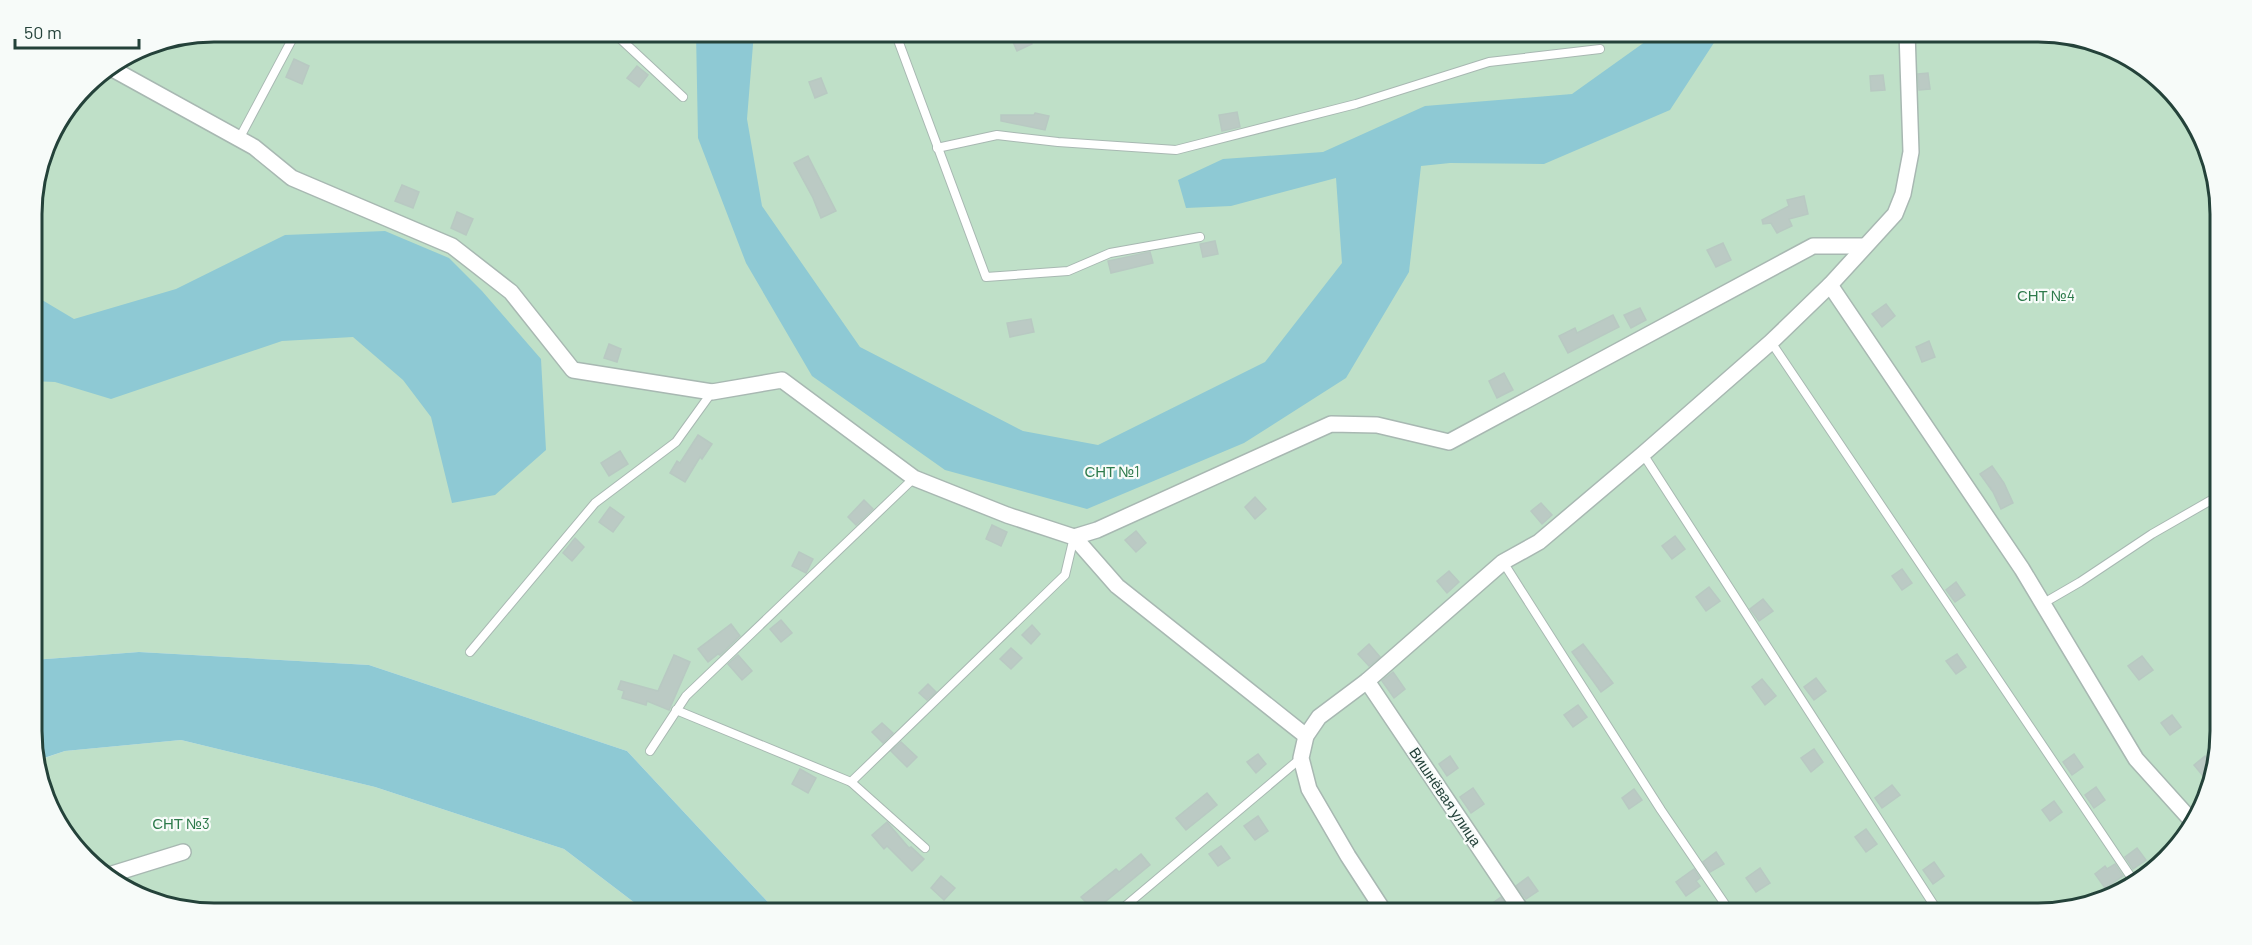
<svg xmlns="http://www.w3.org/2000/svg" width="2252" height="945" font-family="Barlow,sans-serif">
  <rect width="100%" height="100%" fill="#e6efeb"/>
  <g fill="#bfe0c8">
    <polygon points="214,32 2038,32 2107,45 2183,103 2219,191 2220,731 2207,800 2149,876 2097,904 2049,913 778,913 627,751 369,665 139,652 33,660 32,202 51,133 93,77 145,45"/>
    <polygon points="181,740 375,787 564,849 648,913 214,913 145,900 69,842 36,761 65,751"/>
  </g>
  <g fill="#8ec9d4">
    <polygon points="696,32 754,32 747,119 762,206 860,347 1023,431 1098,445 1265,362 1342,263 1336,178 1231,206 1186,208 1178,180 1223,159 1323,152 1425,106 1572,94 1656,34 1656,32 1721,32 1670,110 1544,164 1450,163 1421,166 1409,272 1346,378 1244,443 1087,509 945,470 812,376 746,263 698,138"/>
    <polygon points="385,231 449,258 482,291 541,359 546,450 495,495 452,503 431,417 403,380 353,337 282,341 111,399 55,382 32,381 32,294 74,319 176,289 285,235"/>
    <polygon points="139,652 369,665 627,751 778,913 648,913 564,849 375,787 181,740 65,751 35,761 33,755 33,660"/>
  </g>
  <g fill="#bbcac4" stroke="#b8c9c2" stroke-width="1.5">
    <polygon points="1019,32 1026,32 1032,44 1017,51 1010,35"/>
    <polygon points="294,59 309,66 302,84 286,77"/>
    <polygon points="637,66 648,75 639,87 627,78"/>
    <polygon points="1928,73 1930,89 1919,90 1918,74"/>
    <polygon points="1883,75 1885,90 1871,91 1870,76"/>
    <polygon points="821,78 827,93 815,98 809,82"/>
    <polygon points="1237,112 1240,127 1222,131 1219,115"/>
    <polygon points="1035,113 1049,116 1045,130 1001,121 1001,115 1034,115"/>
    <polygon points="808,156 836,211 821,218 813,198 794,163"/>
    <polygon points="402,185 419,192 413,208 395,201"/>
    <polygon points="1804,196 1808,214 1789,219 1792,226 1777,233 1771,223 1763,224 1762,220 1789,206 1787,200"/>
    <polygon points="457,212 473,219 466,235 451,228"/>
    <polygon points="1215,241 1218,254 1203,257 1200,244"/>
    <polygon points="1723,243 1731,260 1716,267 1707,250"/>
    <polygon points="1150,252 1153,263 1111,273 1108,261"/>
    <polygon points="1886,304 1895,316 1882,327 1872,314"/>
    <polygon points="1640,308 1646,320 1631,328 1624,315"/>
    <polygon points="1613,315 1619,327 1568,353 1559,336 1575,328 1577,333"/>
    <polygon points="1031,319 1034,332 1010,337 1007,323"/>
    <polygon points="1929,341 1935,357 1922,362 1916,347"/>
    <polygon points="609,344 621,349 617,362 604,358"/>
    <polygon points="1504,373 1513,390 1497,398 1489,381"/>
    <polygon points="698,435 712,444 702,459 700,457 685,482 670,473 677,461 680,463"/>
    <polygon points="620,451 628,464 609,476 601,463"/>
    <polygon points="1992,466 2004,483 2013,503 2001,509 1993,492 1980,474"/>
    <polygon points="1255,497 1266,509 1255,519 1245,507"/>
    <polygon points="864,500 873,509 856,525 848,517"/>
    <polygon points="1541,503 1552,515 1542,524 1531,511"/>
    <polygon points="610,507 624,517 613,532 599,522"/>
    <polygon points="992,525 1007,532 1001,546 986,539"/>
    <polygon points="1136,531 1146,543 1136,552 1125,540"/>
    <polygon points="1675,536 1685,549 1672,559 1662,546"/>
    <polygon points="575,538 584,547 572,561 563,553"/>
    <polygon points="799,552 813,559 806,573 792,566"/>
    <polygon points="1902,569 1912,583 1902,590 1892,576"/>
    <polygon points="1449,571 1459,582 1447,593 1437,581"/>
    <polygon points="1956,582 1965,595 1955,602 1946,590"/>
    <polygon points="1709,587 1720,601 1706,611 1696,597"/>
    <polygon points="1763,599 1773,611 1759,621 1750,609"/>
    <polygon points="781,620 792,633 781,642 770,629"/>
    <polygon points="731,624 740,636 720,655 718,654 708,662 698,649"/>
    <polygon points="1032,625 1040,634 1031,644 1022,635"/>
    <polygon points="1369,644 1380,657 1369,666 1358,654"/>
    <polygon points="1583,644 1613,683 1601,692 1572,652"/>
    <polygon points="1011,648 1022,658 1011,669 1000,659"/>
    <polygon points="1957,654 1966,667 1956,674 1946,661"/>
    <polygon points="674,655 690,662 669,710 647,701 646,705 622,698 624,691 618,689 621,681 658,691"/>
    <polygon points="738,655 752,671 742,680 728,664"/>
    <polygon points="2142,656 2153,670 2139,680 2128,666"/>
    <polygon points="1393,672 1405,689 1394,698 1382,681"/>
    <polygon points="1816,678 1826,691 1814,700 1804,687"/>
    <polygon points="1762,679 1776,696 1765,705 1752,687"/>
    <polygon points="928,684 936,692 927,700 919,693"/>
    <polygon points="1578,705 1587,717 1573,727 1564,715"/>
    <polygon points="2172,715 2181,727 2170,735 2161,723"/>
    <polygon points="882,723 893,733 883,743 872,732"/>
    <polygon points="901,742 917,757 907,767 891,751"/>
    <polygon points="1814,749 1823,762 1811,772 1801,758"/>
    <polygon points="1258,754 1266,764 1256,773 1247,762"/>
    <polygon points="2074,754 2083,767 2072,775 2063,762"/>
    <polygon points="1450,756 1458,768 1447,776 1439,764"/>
    <polygon points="2205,756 2213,767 2204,777 2194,765"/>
    <polygon points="800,769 816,778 808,793 792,784"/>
    <polygon points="1892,785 1900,795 1882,808 1875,798"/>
    <polygon points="2096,787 2105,800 2094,808 2085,795"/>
    <polygon points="1473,788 1484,804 1471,813 1460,797"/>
    <polygon points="1634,789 1642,800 1629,809 1622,798"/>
    <polygon points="1207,793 1217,805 1186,830 1176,818"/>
    <polygon points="2054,801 2062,812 2050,821 2042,810"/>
    <polygon points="1258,816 1268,831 1255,840 1244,826"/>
    <polygon points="887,822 909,848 911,847 924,859 912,871 887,846 884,849 872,835"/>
    <polygon points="1866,829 1877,844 1866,852 1855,837"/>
    <polygon points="1221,846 1230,858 1218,866 1209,854"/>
    <polygon points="2137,848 2146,860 2133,869 2125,857"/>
    <polygon points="1716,852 1724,864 1710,872 1703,862"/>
    <polygon points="1141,854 1150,865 1094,911 1081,897 1116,869 1119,872"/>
    <polygon points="1934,862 1944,876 1933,884 1923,870"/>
    <polygon points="2115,864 2123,876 2105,888 2095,874 2105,866 2107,869"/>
    <polygon points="1760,868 1770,883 1756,892 1746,878"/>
    <polygon points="1694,869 1700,878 1696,881 1700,886 1686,896 1676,882"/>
    <polygon points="941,876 955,888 944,900 931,888"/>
    <polygon points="1528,877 1538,891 1526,899 1516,886"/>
    <polygon points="1501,897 1510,911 1507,913 1495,913 1490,905"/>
  </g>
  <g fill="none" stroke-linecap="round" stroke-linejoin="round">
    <defs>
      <g id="lane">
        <polyline points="613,32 683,97"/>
        <polyline points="895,32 986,277 1068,271 1110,253 1200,237"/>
        <polyline points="239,139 296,32"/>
        <polyline points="937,148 997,135 1058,142 1176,150 1356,104 1489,62 1600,49"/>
        <polyline points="1771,342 2135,883"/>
        <polyline points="1643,454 1939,913"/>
        <polyline points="1503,562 1661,810 1731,913"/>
        <polyline points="2042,604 2080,582 2152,534 2220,495"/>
        <polyline points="470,652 595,503 676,442 712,392"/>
        <polyline points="676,710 851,782 1065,575 1074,537"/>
        <polyline points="650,751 686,696 914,478"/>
        <polyline points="851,782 925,848"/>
        <polyline points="1117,913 1301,758"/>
      </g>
      <g id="street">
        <polyline points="109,67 254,147 292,178 452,246 511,292 573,370 712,392 782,380 914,478 1007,515 1074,537 1097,530 1331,424 1377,425 1449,442 1813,246 1865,246"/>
        <polyline points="1830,285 2022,569 2136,759 2191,820"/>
        <polyline points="1074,537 1117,586 1306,736"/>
        <polyline points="1367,681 1523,913"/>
        <polyline points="112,874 183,852"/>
        <polyline points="1385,913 1348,856 1309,789 1301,758 1306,736 1319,717 1367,681 1503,562 1539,542 1643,454 1771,342 1830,285 1895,214 1903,194 1911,152 1907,32"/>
      </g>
    </defs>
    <use href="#lane" stroke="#a8b8b2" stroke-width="10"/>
    <use href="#street" stroke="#a8b8b2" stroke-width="18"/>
    <use href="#lane" stroke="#fff" stroke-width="8"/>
    <use href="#street" stroke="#fff" stroke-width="15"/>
  </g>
  <g text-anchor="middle" stroke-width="4.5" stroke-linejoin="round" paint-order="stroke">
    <g font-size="15" fill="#2d7a4b" stroke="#f7fbf9">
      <text x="2046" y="301">СНТ №4</text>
      <text x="1112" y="477">СНТ №1</text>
      <text x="181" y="829">СНТ №3</text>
    </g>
    <g font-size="15" fill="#24423a" stroke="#f7fbf9">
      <text transform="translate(1445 797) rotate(56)" y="5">Вишнёвая улица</text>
    </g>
  </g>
  <path d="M0 0H2252V945H0ZM214 42H2038A172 172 0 0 1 2210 214V731A172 172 0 0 1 2038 903H214A172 172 0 0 1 42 731V214A172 172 0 0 1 214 42Z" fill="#f7fbf9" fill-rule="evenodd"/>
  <path fill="none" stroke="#24423a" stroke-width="3" d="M214 42H2038A172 172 0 0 1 2210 214V731A172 172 0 0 1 2038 903H214A172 172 0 0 1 42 731V214A172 172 0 0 1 214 42Z"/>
  <path d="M15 39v9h124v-9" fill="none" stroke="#24423a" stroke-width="3"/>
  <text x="24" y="39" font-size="18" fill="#24423a" stroke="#f7fbf9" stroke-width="4.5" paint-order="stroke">50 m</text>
</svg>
